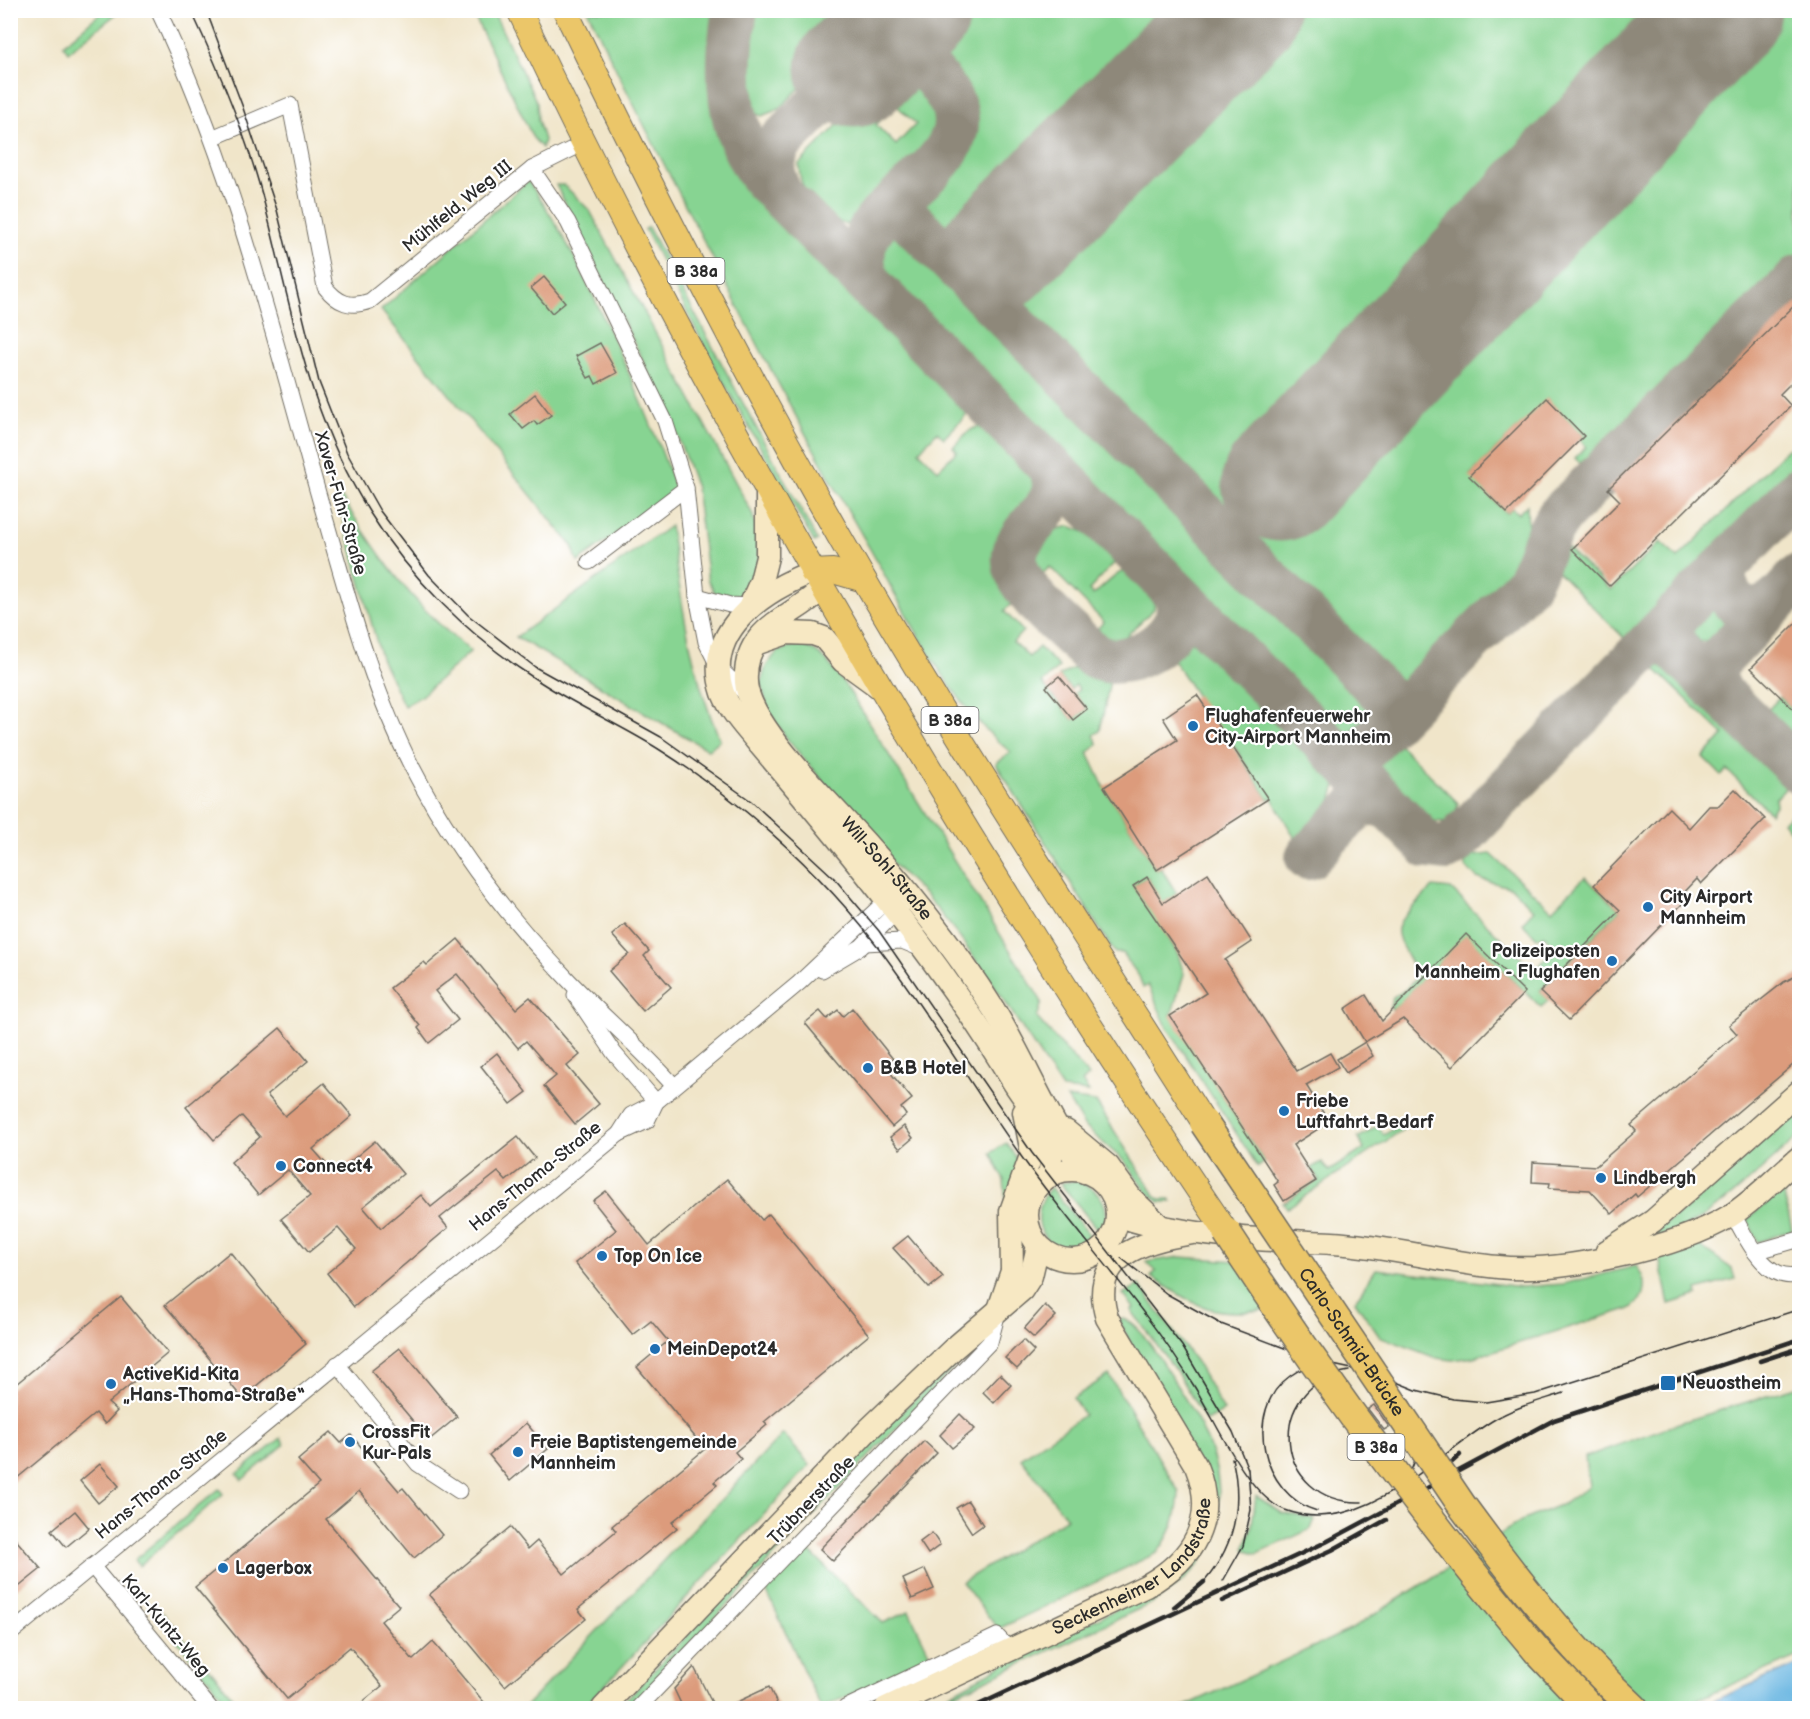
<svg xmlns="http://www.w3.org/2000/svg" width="1810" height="1719" font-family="'Balsamiq Sans',sans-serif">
  <rect width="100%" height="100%" fill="#fff"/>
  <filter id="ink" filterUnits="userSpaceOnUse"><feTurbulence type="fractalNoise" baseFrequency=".0167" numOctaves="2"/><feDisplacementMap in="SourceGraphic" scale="12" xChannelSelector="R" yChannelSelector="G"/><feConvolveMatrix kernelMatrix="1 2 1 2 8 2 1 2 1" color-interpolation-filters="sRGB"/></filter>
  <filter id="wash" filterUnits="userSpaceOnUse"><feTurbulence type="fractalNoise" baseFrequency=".008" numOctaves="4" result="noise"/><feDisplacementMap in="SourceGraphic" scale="24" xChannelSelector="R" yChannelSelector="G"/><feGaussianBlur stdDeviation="1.35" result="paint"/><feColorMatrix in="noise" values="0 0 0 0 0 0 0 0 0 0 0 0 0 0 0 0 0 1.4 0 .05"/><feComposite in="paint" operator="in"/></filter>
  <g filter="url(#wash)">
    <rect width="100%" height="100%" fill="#f0e5c9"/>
    <g fill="#87d492" stroke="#59805e" stroke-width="1.5" fill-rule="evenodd">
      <polygon points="103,11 120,11 68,52 63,45"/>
      <polygon points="472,11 493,11 537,103 538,120 544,140 542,148 533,138"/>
      <path d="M588,11H722C717,40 714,108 722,136C727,150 733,162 741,173L973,408L944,438L937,432L919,451L938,470L957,451L953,447C960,440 968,429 978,427C998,422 1038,469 1038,488C1038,506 1026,514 1016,527C997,549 1002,577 1016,599L1004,611L1023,631L1013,642L1029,657L1039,647L1059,667L1042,683L1073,720L1087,709L1074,694L1079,689L1076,685L1071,689L1059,676L1083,663L1110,680L1100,731L1094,735L1098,744L1088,753L1104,787L1157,870L1161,868L1177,894L1152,910L1178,954L1184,974L1171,1016L1265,1162L1258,1167L1167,1027L1148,985L1143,988L1139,976L1122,953H1115L1111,947L996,764L1011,752C951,707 907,614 870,549C818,459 770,369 723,278C677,189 630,101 588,11ZM1147,877L1160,898L1148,907L1133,886Z"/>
      <path d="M750,11V10L870,11L833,48L836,51L779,109L762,116C735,110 745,31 750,11Z"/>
      <path d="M960,11H1799V259L1591,474L1575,458L1586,447L1580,440L1584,436L1547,399L1470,475L1506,513L1512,508L1518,514L1527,505L1529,555L1526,565L1359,735L1336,737L918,317C908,306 881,274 880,260C879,254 883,249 886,243C889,237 890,228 895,222C918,192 968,170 971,127C973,87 945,74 935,40L937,34Z"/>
      <path d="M903,66C923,87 952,108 938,139L860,220L848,225C820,218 799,194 799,164L873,89L876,91ZM896,105L916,124L896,145L876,125Z"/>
      <path d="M528,181C561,227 584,275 607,326C633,380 656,434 676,490L578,562L572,546L381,310Z"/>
      <path d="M556,185H564L590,211L752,513C764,552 762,557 745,593L732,599L717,596L708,581L696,488L670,415Z"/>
      <polygon points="648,227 817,540 816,541 814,542 715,367 645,229"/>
      <polygon points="1795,447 1799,452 1799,476 1652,633 1641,640 1627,641 1550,564 1568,549 1611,590 1660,542 1678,558 1787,449"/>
      <path d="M334,486C374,548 411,606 471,651L420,697L404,706L381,658Z"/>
      <path d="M670,526C682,602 689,668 720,740L708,750L516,637Z"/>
      <path d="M1070,526L1103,540L1119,553L1116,561L1089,590L1093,595C1119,574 1130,552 1156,591L1154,609L1121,641L1105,638L1097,629L1104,622L1050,567L1042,574L1034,555L1047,532Z"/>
      <path d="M1716,600L1727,609L1726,622L1709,640L1701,642L1689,630C1687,616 1702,601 1716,600Z"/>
      <polygon points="1182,641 1208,645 1339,776 1331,801 1297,842 1272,798 1268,799 1232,743 1190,770 1222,735 1170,655"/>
      <path d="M801,645C825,652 835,672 850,692L1042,1002L1037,1018L1089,1076L1082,1082L1089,1092L1062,1089L1000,994L955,931L927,897L894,865L788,740L768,711L761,682L766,666L776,653L788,647Z"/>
      <polygon points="1663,664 1676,669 1787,781 1784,790 1775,799 1776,804 1770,813 1727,770 1721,775 1703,757 1724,735 1653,667"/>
      <polygon points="1780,697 1793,710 1799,704 1799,744 1791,743 1763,715"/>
      <path d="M1394,745L1401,746L1458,803L1454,822L1421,821L1369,769C1370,757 1382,746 1394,745Z"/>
      <polygon points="1799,809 1800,839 1799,839 1783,822"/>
      <path d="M1491,854L1552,910L1585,877L1620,910L1540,991L1549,1000L1541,1007L1466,935L1393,1010L1390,1007L1393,997L1405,990L1418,976C1388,921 1390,931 1433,887L1451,889L1534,971L1555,949L1544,935L1537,938L1522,923L1534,910L1512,888L1477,878L1465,866V857Z"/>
      <polygon points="1067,1098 1096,1102 1155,1195 1160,1199 1170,1199 1172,1202 1159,1202 1148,1193 1124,1161 1084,1126"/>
      <path d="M1799,1106V1136C1762,1168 1724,1208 1680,1230C1669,1235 1655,1236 1644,1239L1691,1205Z"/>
      <polygon points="1409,1119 1411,1124 1287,1208 1283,1203 1319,1180 1311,1168 1322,1162 1329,1171 1364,1149 1358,1138 1378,1126 1384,1135"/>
      <polygon points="1006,1143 1021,1164 1006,1203 1004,1180 991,1153"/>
      <path d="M1074,1181C1102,1187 1113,1209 1102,1235L1060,1183Z"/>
      <path d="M1051,1187L1095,1242C1055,1270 1019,1224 1051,1187Z"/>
      <polygon points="1783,1190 1792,1230 1758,1242 1747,1219"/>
      <polygon points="1699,1245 1732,1269 1735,1279 1697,1290 1698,1295 1669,1304 1659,1258"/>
      <path d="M1180,1257L1237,1261L1267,1309C1212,1319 1196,1305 1151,1277L1156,1271L1146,1262Z"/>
      <path d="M1636,1266C1648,1280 1647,1298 1631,1308L1474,1357L1453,1360L1436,1358L1379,1336L1355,1301L1376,1269L1522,1287L1563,1284Z"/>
      <polygon points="1139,1285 1196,1362 1224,1411 1206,1421 1178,1374 1131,1310 1134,1308 1123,1294"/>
      <path d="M1124,1319C1141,1325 1160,1360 1170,1375C1201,1423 1230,1469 1215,1528C1211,1540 1206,1555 1198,1565C1186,1581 1168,1592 1152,1603L925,1708L1015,1658L1174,1582C1199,1557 1206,1543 1213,1509L1119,1320Z"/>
      <polygon points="987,1333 629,1708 618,1708 887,1425"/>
      <path d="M1109,1375L1179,1492C1178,1517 1172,1533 1157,1553L998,1629L962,1582L1067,1518L1021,1458L1084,1415L1073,1398Z"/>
      <polygon points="1799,1386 1799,1656 1677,1708 1181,1708 1352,1629 1521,1521 1565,1503 1589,1486 1585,1457 1679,1423"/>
      <polygon points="783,1434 810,1465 594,1697 582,1708 524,1708"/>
      <polygon points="281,1438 285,1444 242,1480 237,1474"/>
      <polygon points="219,1489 223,1494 139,1566 134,1560"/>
      <polygon points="1256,1496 1282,1513 1315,1519 1311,1529 1257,1554 1244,1549 1251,1531"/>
      <polygon points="806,1548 883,1623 909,1611 932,1659 821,1708 766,1590"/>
      <polygon points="163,1613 233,1697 227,1702 158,1617"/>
    </g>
    <polygon fill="#68b5e1" stroke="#4a7086" stroke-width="1.5" points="1799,1664 1799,1708 1696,1708"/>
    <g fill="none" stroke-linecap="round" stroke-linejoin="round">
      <g stroke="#8e887a" stroke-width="46">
        <path d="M735,10C725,71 726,133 766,181L1428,846L1446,848L1458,840L1800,489"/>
        <polyline points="780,195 771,172 777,145 854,69"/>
        <polyline points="894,204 1401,712"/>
        <polyline points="970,280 997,253"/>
        <path d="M873,290C830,221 929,193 952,140C974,91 900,61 907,26C909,20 913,16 916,10"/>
        <path d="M1051,468C1073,516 994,529 1020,578C1034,605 1071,633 1093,655C1128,677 1197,631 1175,592"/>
        <path d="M1726,564C1716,586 1740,620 1765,608C1779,602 1789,587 1800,576"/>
        <polyline points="1675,616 1670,633 1676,650 1800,771"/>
        <polyline points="1720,693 1713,676 1715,664 1774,603"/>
        <path d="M1339,757H1357L1526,585C1541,561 1543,536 1562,513L1800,277"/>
        <path d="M1308,857L1355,808C1367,801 1378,802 1390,808"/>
      </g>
      <g stroke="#8e887a" stroke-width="117">
        <polyline points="854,69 913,10"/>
        <polyline points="997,253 1240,10"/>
        <polyline points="1280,483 1723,10"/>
      </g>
    </g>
    <g id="blocks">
      <g fill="#dc9b7c">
        <polygon points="544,277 565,302 552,313 531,288"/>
        <polygon points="1800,300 1800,374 1780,394 1791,406 1609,586 1572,549 1620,501 1608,489"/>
        <polygon points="600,343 617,373 596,384 592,376 588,378 576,356"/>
        <polygon points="535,394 551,415 537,425 534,421 523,429 510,414"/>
        <polygon points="1547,398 1584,436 1507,513 1469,476"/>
        <polygon points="1800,619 1800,716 1751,668"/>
        <polygon points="1059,676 1087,709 1073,720 1046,687"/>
        <polygon points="1197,695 1268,799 1157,870 1104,787 1177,740 1163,718"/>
        <polygon points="1735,789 1765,819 1701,884 1697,879 1678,899 1683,903 1569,1020 1540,992 1620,910 1594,885 1669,808 1689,828 1709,806 1718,806"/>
        <polygon points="1208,873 1252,942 1225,960 1297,1071 1330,1053 1338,1067 1306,1085 1329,1122 1293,1145 1316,1181 1284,1201 1274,1185 1278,1182 1170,1016 1206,993 1133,886 1147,877 1163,903"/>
        <polygon points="625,924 649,951 644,956 671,987 643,1011 609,971 629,954 612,935"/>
        <polygon points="1466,934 1525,992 1452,1067 1403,1019 1365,1042 1345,1009 1366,995 1382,1021"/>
        <polygon points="458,939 516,1009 530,997 580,1055 567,1066 599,1104 575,1124 544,1086 556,1076 526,1041 518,1048 457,974 435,991 458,1020 429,1043 418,1028 420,1026 390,988 424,962 427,965"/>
        <polygon points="1800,974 1800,1059 1637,1197 1635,1194 1612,1214 1590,1190 1549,1188 1550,1183 1532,1182 1533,1162 1596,1166 1636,1131 1631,1125 1737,1034 1729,1025 1784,982"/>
        <polygon points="852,1008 897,1064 889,1071 912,1099 901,1108 906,1115 892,1127 805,1023 820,1011 827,1019 838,1010 843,1016"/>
        <polygon points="280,1028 308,1061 267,1095 285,1116 324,1083 352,1116 313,1149 335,1174 375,1141 403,1174 363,1207 381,1228 421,1195 431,1207 518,1137 535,1158 506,1181 498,1172 440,1218 448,1228 354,1307 327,1273 356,1249 338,1228 309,1252 281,1219 310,1196 288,1170 258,1195 231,1162 260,1137 242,1116 214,1140 186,1107"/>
        <polygon points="1365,1042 1373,1056 1346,1073 1337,1059"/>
        <polygon points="497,1053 527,1092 511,1104 481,1066"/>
        <polygon points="904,1126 913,1138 900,1149 890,1137"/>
        <polygon points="727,1179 762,1220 769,1214 869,1335 764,1422 767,1425 735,1452 741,1459 714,1482 717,1485 672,1522 677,1528 578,1609 586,1619 505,1686 429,1595 510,1527 528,1549 537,1541 564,1574 616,1531 612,1526 705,1449 637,1367 668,1341 651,1321 633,1335 575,1263 616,1230 593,1201 606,1191 649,1245"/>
        <polygon points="908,1236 943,1277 929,1288 893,1248"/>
        <polygon points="230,1252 306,1344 242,1398 165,1305"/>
        <polygon points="121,1297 168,1353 108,1403 117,1411 105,1424 96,1413 10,1484 10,1389"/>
        <polygon points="1045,1305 1056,1316 1034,1338 1024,1329"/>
        <polygon points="1023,1340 1034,1351 1017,1369 1005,1358"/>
        <polygon points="400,1348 457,1417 429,1440 371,1371"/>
        <polygon points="1000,1374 1011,1385 994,1403 983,1392"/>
        <polygon points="1374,1405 1389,1427 1384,1430 1368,1409"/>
        <polygon points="960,1414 975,1429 952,1448 940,1435"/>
        <polygon points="526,1423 548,1449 510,1481 489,1455"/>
        <polygon points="331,1432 341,1443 351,1435 399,1491 403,1488 442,1535 414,1558 359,1491 326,1519 399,1606 381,1621 413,1660 433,1642 489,1708 355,1708 382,1686 350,1647 287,1699 195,1587 319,1484 298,1460"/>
        <polygon points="924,1441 937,1453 833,1561 820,1549"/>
        <polygon points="100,1464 119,1486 98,1503 80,1481"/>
        <polygon points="968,1501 983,1525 972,1533 956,1508"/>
        <polygon points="75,1511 89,1528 66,1547 52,1530"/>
        <polygon points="10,1533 41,1569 10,1594"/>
        <polygon points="932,1533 940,1545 928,1554 920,1542"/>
        <polygon points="925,1569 934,1589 912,1599 903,1579"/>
        <polygon points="694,1667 709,1697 715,1708 683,1708 674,1689"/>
        <polygon points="769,1687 779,1708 724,1708"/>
      </g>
    </g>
  </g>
  <g filter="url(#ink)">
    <use href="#blocks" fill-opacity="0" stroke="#706c62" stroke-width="1.5"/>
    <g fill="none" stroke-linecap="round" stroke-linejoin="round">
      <defs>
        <g id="street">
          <path d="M158,10C235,170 275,344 324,514C349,600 371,687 412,767C450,841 501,909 558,969C595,1010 638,1045 674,1086"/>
          <path d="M212,138L290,105L325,287C338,304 351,308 370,301L532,169L582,144"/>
          <polyline points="532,169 568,222 665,421 686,488 697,596 706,642 719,668 748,696"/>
          <polyline points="589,562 686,488"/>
          <polyline points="697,596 730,605 750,606"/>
          <polyline points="865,943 902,941 924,950"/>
          <polyline points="822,970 861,947 901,907"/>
          <polyline points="575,995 614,1053 656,1102"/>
          <polyline points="619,1134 647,1121 656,1102"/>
          <path d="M1733,1214C1745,1236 1766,1285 1800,1274"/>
          <polyline points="1755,1252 1800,1239"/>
          <polyline points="337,1364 418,1464 459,1491"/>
          <polyline points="92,1566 210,1708"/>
          <polyline points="10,1634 619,1134 631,1115 656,1102 799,983 887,900 894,898"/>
          <polyline points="638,1708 990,1342 998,1312"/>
          <polyline points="845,1708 997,1636 1010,1650"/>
        </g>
        <g id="secondary">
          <path d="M812,572C763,591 702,631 723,693C730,710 743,725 755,739C846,847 937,956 1011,1078C1023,1099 1044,1120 1050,1144C1052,1155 1051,1166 1049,1176"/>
          <path id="s1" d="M822,589C791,619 743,627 746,682C748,721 815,788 842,817C898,877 951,941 994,1010C1026,1063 1049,1122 1085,1172"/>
          <polyline points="750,606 761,581 767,557 767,490"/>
          <polyline points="758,643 787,633 813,634 824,638 843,661 880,688"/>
          <polyline points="1066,1131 1108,1166 1131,1198 1160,1226"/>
          <circle cx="1072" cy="1215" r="45"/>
          <path d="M1117,1214C1133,1222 1151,1225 1169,1228C1223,1239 1277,1240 1332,1243C1388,1246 1442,1262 1498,1267C1560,1274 1677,1248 1730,1216C1755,1200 1777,1176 1800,1157"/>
          <polyline points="1607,1251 1653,1221 1800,1091"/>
          <polyline points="999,1309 1012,1271 1011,1211 1032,1153 1024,1112"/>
          <polyline points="603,1708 868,1430 952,1350 1022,1290 1031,1276 1038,1246"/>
          <path id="s2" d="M886,1708L1146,1586C1194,1559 1218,1520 1196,1466L1107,1318C1088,1256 1142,1241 1193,1233"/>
        </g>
        <g id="primary">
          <path d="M519,10C721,436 963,842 1227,1233"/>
          <path d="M565,10C658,202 755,392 862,576C970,762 1089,941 1204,1123"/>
          <polyline points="812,572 833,571 864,580"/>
        </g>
        <g id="highway">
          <path d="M1463,1507C1515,1578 1569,1648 1634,1708"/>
          <polyline points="1538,1652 1591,1708"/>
        </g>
      </defs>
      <use href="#street" stroke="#706c62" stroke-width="17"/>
      <use href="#secondary" stroke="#706c62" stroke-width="25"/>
      <use href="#primary" stroke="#706c62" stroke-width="26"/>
      <use href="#highway" stroke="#706c62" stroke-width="31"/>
      <use href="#street" stroke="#fff" stroke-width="15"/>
      <use href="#secondary" stroke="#f7e8c3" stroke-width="22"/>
      <use href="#primary" stroke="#ebc669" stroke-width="24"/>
      <use href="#highway" stroke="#ebc669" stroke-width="28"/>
      <g stroke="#2b2b2b" stroke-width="1.5">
        <path d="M191,10C219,70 246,134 263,198C292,309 307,414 370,513C411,579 469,636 534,678C574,705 619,724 660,750C742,802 815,866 875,943C929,1013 974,1091 1026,1163C1081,1239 1146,1307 1194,1386C1216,1421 1247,1496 1285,1510C1360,1539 1434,1457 1492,1421C1514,1407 1540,1401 1564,1393"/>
        <polyline points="206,10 242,105 277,210 319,382 347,453 380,511 429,575 468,615 535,667 661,737 751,801 834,878 879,931 1032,1153 1182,1346 1233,1432 1248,1469 1251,1510 1243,1546 1223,1581"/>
        <polyline points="1121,1258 1167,1294 1221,1324 1324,1363 1379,1375 1416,1390 1453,1399 1486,1402 1535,1394 1800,1309"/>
        <path d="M1349,1371C1262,1385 1273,1505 1362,1502"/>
        <path d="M1393,1384C1425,1406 1424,1452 1405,1481"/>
        <path d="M1317,1511C1262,1495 1242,1410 1290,1376C1300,1368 1311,1366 1324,1363"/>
        <path d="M1204,1582C1235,1546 1243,1503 1232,1458"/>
      </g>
      <g stroke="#2b2b2b" stroke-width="4.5">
        <polyline points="1760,1361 1800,1348"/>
        <polyline points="1435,1477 1460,1455"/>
        <polyline points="1222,1601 1332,1550 1386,1520"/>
        <polyline points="1174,1607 1204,1582"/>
        <polyline points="972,1708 1326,1542 1554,1420 1800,1339"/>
      </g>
      <defs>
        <g id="highway-bridge">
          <path id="s3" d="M1204,1123L1463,1507"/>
          <path d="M1227,1233C1322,1379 1426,1519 1538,1652"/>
        </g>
      </defs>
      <use href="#highway-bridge" stroke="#706c62" stroke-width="31" stroke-linecap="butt"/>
      <use href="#highway-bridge" stroke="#ebc669" stroke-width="28"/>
    </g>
  </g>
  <g fill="#1f6fb2" stroke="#fff" stroke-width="2">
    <circle cx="1193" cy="726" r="6"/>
    <circle cx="1648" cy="907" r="6"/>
    <circle cx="1612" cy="961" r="6"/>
    <circle cx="868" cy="1068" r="6"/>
    <circle cx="1284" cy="1111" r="6"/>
    <circle cx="281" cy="1166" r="6"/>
    <circle cx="1601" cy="1178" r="6"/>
    <circle cx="602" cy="1256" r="6"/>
    <circle cx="655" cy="1349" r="6"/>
    <rect x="1660" y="1375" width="16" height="16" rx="3"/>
    <circle cx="111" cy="1384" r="6"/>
    <circle cx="350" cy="1442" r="6"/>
    <circle cx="518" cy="1452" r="6"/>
    <circle cx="223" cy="1568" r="6"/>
  </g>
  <g text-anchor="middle" stroke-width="4.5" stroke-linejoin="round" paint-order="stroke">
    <g fill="#fff" stroke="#6b6b6b" stroke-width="1.5">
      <rect x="667.5" y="258" width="57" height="26" rx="4.5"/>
      <rect x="921.5" y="707" width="57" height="26" rx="4.5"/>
      <rect x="1347.5" y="1434" width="57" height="26" rx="4.5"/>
    </g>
    <g font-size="16" font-weight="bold" fill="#2b2b2b">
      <text x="696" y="277">B 38a</text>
      <text x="950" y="726">B 38a</text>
      <text x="1376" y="1453">B 38a</text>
    </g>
    <g font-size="18" fill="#2b2b2b" stroke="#fff">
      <text transform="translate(457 206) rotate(-39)" y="6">Mühlfeld, Weg III</text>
      <text transform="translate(341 503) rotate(74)" y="6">Xaver-Fuhr-Straße</text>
      <text dy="6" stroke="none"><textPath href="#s1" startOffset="363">Will-Sohl-Straße</textPath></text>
      <text transform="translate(535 1176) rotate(-39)" y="6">Hans-Thoma-Straße</text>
      <text dy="6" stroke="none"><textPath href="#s3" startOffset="264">Carlo-Schmid-Brücke</textPath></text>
      <text transform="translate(161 1484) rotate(-39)" y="6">Hans-Thoma-Straße</text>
      <text transform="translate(811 1500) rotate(-46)" y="6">Trübnerstraße</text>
      <text dy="6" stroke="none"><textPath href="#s2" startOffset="292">Seckenheimer Landstraße</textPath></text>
      <text transform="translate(166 1625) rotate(50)" y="6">Karl-Kuntz-Weg</text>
    </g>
    <g font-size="18" font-weight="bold" fill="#2b2b2b" stroke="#fff" text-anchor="start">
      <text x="1205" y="722">Flughafenfeuerwehr<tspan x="1205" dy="21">City-Airport Mannheim</tspan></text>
      <text x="1660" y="903">City Airport<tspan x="1660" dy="21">Mannheim</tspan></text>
      <text x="1600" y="957" text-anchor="end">Polizeiposten<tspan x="1600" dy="21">Mannheim - Flughafen</tspan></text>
      <text x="880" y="1074">B&amp;B Hotel</text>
      <text x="1296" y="1107">Friebe<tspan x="1296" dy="21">Luftfahrt-Bedarf</tspan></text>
      <text x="293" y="1172">Connect4</text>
      <text x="1613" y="1184">Lindbergh</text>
      <text x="614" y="1262">Top On Ice</text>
      <text x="667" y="1355">MeinDepot24</text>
      <text x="123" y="1380">ActiveKid-Kita<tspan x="123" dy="21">„Hans-Thoma-Straße“</tspan></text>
      <text x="1682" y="1389">Neuostheim</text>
      <text x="362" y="1438">CrossFit<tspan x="362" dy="21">Kur-Pals</tspan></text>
      <text x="530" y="1448">Freie Baptistengemeinde<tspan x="530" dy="21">Mannheim</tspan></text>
      <text x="235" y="1574">Lagerbox</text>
    </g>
  </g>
  <rect width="1810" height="1719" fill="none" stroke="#fff" stroke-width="36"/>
</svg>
